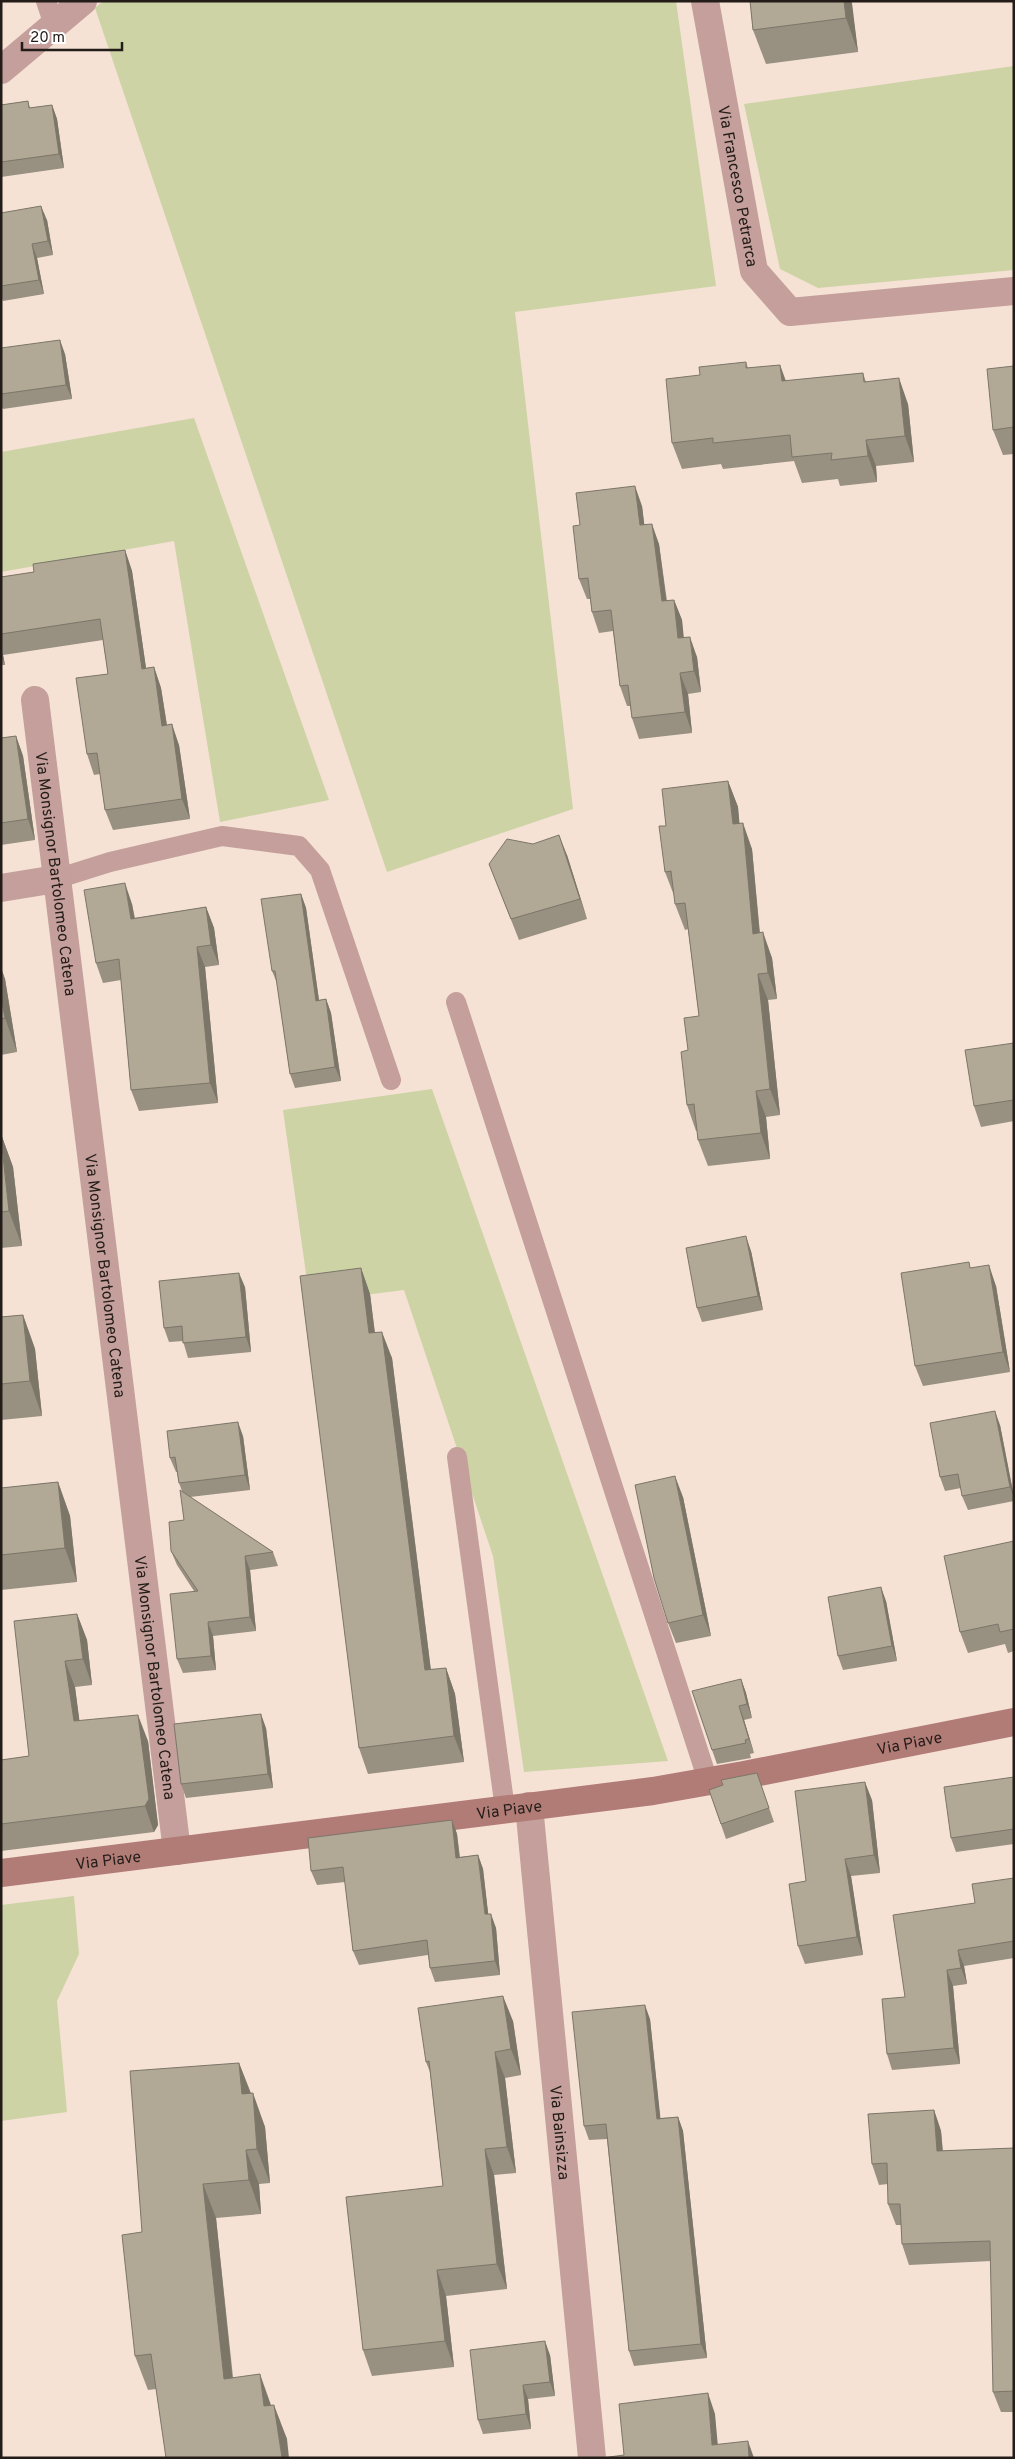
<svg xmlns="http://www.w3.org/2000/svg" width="1015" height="2459" font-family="Overpass,sans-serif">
  <rect width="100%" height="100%" fill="#f5e2d5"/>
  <g fill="#cdd3a5">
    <polygon points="103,1 676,1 716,286 515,312 573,809 387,872 95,8"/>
    <polygon points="1014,66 1014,270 818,288 780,269 744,104"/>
    <polygon points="194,418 329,800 220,822 174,541 1,572 1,452"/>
    <polygon points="432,1089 668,1761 524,1772 493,1556 404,1290 310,1302 283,1110"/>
    <polygon points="74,1896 79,1954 57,2001 67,2112 1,2121 1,1905"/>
  </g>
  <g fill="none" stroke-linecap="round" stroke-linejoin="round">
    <g stroke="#c49f9b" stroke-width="20">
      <polyline points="46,1 55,28"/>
      <polyline points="56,879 110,862 222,836 299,846 320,870 391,1080"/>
      <polyline points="456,1002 708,1781"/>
      <polyline points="457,1457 505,1809"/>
    </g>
    <g stroke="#c49f9b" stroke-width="28">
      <path id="s1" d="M705,1L754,271L790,312L1014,291"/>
      <polyline points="1,70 83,1"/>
      <path id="s2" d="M35,700L177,1851"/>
      <polyline points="1,888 56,879"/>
      <path id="s3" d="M529,1806L592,2458"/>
    </g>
    <path stroke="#b17b76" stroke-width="28" id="s4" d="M1,1873L653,1791L744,1775L1014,1722"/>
  </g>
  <g fill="#989081">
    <polygon points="750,1 851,1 858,52 766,64 753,30"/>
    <polygon points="28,101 30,108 52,105 57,119 64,168 1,177 1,105"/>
    <polygon points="1,213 47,220 53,255 37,258 44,294 3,301 1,296"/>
    <polygon points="1,348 65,354 72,399 3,409 1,405"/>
    <polygon points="746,362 748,368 780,365 786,381 863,373 866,382 908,404 914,462 876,466 877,482 840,486 838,479 802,483 794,461 723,469 721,464 682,469 672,443 700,375"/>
    <polygon points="1014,366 1014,454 1003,455 993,430"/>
    <polygon points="642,506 644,524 659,544 667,601 674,600 682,620 683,637 697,657 701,692 688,694 692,733 639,739 632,718 630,706 627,706 620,686 613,631 599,633 592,612 590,599 587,599 579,579 580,525"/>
    <polygon points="125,550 132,571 146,668 154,667 161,688 167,725 179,745 190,819 113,830 105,810 100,774 94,775 87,754 108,674 103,640 3,655 5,665 1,665 1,577 34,572"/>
    <polygon points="16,736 23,756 35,840 1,845 1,738"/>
    <polygon points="728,781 738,807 739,824 752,849 760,933 772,958 777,999 768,1000 780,1115 766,1117 770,1159 708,1166 698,1140 697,1131 696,1131 687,1105 688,1050 699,1016 688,929 685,930 675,904 675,898 665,872 666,826"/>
    <polygon points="533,844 567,855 587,919 519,940 489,864"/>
    <polygon points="301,894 306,908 319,1000 326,999 331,1013 341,1081 295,1088 290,1074 277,983 272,971"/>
    <polygon points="132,904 135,918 206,907 214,928 219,965 205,967 218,1103 139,1111 131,1090 121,980 103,983 96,963"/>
    <polygon points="1,968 5,979 17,1052 1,1055"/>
    <polygon points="1014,1043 1014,1121 981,1127 974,1106"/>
    <polygon points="1,1134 13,1167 22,1246 1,1248"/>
    <polygon points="751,1251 763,1310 702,1322 697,1308"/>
    <polygon points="361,1268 370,1294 375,1333 392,1358 431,1670 446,1668 455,1694 464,1762 368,1774 359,1748"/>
    <polygon points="972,1268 996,1286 1010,1372 923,1386 915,1366"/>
    <polygon points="245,1287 251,1352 188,1358 183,1341 169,1342 164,1328"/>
    <polygon points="23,1315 35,1349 42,1416 1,1420 1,1317"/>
    <polygon points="1000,1425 1014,1496 1014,1501 968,1510 962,1496 961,1488 945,1491 940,1477"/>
    <polygon points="243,1436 250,1490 190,1497 273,1552 278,1566 250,1570 256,1631 213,1636 216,1670 183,1673 177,1659 194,1591 177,1565 171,1551 184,1520 182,1491 179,1483 177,1472 176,1472 170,1458"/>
    <polygon points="58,1482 70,1516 77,1582 1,1590 1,1488"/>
    <polygon points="683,1497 711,1636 676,1643 668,1623"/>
    <polygon points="1014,1541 1014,1651 1008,1653 1005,1644 968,1653 960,1632"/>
    <polygon points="886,1601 897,1661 843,1670 838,1656"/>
    <polygon points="77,1614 87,1640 92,1685 75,1687 79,1720 148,1741 158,1825 154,1832 1,1851 1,1760 29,1756"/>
    <polygon points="741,1679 746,1693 752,1718 744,1720 754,1753 750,1754 751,1758 717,1764 712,1750"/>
    <polygon points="266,1728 273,1788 186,1798 181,1784"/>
    <polygon points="757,1773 774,1822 726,1839 709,1790"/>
    <polygon points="1014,1777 1014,1844 956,1852 951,1838"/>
    <polygon points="872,1800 880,1873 851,1876 863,1955 805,1964 798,1946 806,1881"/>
    <polygon points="452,1820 457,1834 460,1857 478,1855 483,1869 488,1914 496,1928 500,1975 435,1982 430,1968 428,1955 359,1965 353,1951 345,1882 317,1885 311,1871"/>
    <polygon points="1014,1878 1014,1958 964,1966 967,1984 953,1986 960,2064 892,2070 887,2054 905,1997 975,1903"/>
    <polygon points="650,2019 660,2118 678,2117 683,2131 707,2358 634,2366 629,2351 607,2139 589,2140 584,2126"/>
    <polygon points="513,2021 521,2075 505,2078 516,2173 494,2175 507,2289 446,2296 454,2367 372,2376 363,2350 443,2186 430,2072 426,2062"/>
    <polygon points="239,2063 251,2093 265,2127 270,2183 259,2184 261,2214 216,2218 233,2377 271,2405 287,2439 156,2389 148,2390 135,2356 142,2232"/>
    <polygon points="934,2110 941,2131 943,2151 1014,2148 1014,2412 1001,2412 993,2392 991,2261 909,2265 902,2244 901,2225 896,2225 888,2204 888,2184 879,2185 872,2164"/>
    <polygon points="550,2355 555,2396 528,2399 531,2429 483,2434 478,2420"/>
  </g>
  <g fill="#7c7669">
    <polygon points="844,1 851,1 852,3 858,52 846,18"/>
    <polygon points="52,105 57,119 64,168 59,154"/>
    <polygon points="41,206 47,220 53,255 48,241"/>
    <polygon points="32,244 37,258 44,294 39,280"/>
    <polygon points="60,340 65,354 72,399 66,385"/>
    <polygon points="780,365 789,391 782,381"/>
    <polygon points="899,378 908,404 914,462 905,436"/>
    <polygon points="866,440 876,466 877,482 868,456"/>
    <polygon points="635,486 642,506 647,546 640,525"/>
    <polygon points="652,524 659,544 669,622 662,601"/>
    <polygon points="125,550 132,571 149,689 142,669"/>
    <polygon points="674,600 682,620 686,658 678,638"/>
    <polygon points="690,637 697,657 701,692 694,671"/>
    <polygon points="1,649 3,655 5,665 1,655"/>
    <polygon points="154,667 161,688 170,746 162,726"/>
    <polygon points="680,673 688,694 692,733 685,712"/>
    <polygon points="172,724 179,745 190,819 182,799"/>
    <polygon points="16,736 23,756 35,840 28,819"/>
    <polygon points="728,781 738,807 742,850 733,824"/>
    <polygon points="743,823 752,849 762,960 753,934"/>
    <polygon points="559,835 567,855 587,919 580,899"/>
    <polygon points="125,883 132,904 138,940 131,919"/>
    <polygon points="301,894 306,908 321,1015 316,1001"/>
    <polygon points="206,907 214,928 219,965 211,945"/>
    <polygon points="763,932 772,958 777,999 768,973"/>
    <polygon points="197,947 205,967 218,1103 210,1083"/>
    <polygon points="1,968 5,979 17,1052 5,1018 1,997"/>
    <polygon points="758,974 768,1000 780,1115 770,1089"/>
    <polygon points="326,999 331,1013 341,1081 335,1067"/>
    <polygon points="756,1091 766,1117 770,1159 761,1133"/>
    <polygon points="1,1134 13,1167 22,1246 9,1211"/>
    <polygon points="746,1236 751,1251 763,1310 758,1296"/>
    <polygon points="989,1265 996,1286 1010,1372 1003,1352"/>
    <polygon points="361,1268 370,1294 378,1359 369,1333"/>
    <polygon points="239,1273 245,1287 251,1352 246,1337"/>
    <polygon points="23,1315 35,1349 42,1416 30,1381"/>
    <polygon points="382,1332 392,1358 434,1696 425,1670"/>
    <polygon points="995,1411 1000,1425 1014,1498 1010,1487"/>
    <polygon points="238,1422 243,1436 250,1490 245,1475"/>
    <polygon points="675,1476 683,1497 711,1636 703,1615"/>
    <polygon points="58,1482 70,1516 77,1582 65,1548"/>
    <polygon points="245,1556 250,1570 256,1631 250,1617"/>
    <polygon points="881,1587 886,1601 897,1661 892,1646"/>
    <polygon points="77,1614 87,1640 92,1685 83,1659"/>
    <polygon points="208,1622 213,1636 216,1670 211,1656"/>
    <polygon points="65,1661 75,1687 83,1747 74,1721"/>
    <polygon points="446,1668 455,1694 464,1762 454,1736"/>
    <polygon points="741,1679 746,1693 752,1718 747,1704"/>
    <polygon points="739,1706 744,1720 754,1753 749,1739"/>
    <polygon points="261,1714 266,1728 273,1788 268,1774"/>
    <polygon points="138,1715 148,1741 158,1825 154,1832 145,1806"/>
    <polygon points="865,1782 872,1800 880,1873 874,1855"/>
    <polygon points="452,1820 457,1834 461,1872 456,1858"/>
    <polygon points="478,1855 483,1869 490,1929 485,1914"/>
    <polygon points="845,1859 851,1876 863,1955 857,1937"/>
    <polygon points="491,1914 496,1928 500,1975 495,1961"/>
    <polygon points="958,1950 964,1966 967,1984 961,1968"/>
    <polygon points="947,1970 953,1986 960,2064 954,2048"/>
    <polygon points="503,1996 513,2021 521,2075 511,2049"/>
    <polygon points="645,2005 650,2019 662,2133 657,2119"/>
    <polygon points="495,2052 505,2078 516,2173 507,2147"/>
    <polygon points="239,2063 252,2097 242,2094"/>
    <polygon points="253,2093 265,2127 270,2183 257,2149"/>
    <polygon points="934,2110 941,2131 944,2172 937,2151"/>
    <polygon points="678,2117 683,2131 707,2358 701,2344"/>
    <polygon points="485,2149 494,2175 507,2289 497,2264"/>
    <polygon points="246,2150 259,2184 261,2214 249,2180"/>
    <polygon points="203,2184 216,2218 236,2413 224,2379"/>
    <polygon points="437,2270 446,2296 454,2367 445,2341"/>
    <polygon points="545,2341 550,2355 555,2396 550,2382"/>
    <polygon points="260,2374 272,2408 264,2406"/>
    <polygon points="523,2385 528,2399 531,2429 526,2414"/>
    <polygon points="708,2393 715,2414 719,2458 712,2445"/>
    <polygon points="274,2405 287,2439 289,2458 282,2458"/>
    <polygon points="748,2441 754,2458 749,2458"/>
  </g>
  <g fill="#b1a896" stroke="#7c7669">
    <polygon points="750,1 844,1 846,18 753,30"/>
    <polygon points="28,101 29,108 52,105 59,154 1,162 1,105"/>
    <polygon points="41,206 48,241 32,244 39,280 1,286 1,213"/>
    <polygon points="60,340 66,385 1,394 1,348"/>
    <polygon points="746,362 746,368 780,365 782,381 863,373 864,382 899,378 905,436 866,440 868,456 831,460 832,453 792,457 790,435 713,443 713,438 672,443 666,379 700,375 699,367"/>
    <polygon points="1014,366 1014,427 993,430 987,369"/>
    <polygon points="635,486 640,525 652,524 662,601 674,600 678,638 690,637 694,671 680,673 685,712 632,718 628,685 620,686 611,610 592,612 588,578 579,579 573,526 580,525 576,493"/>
    <polygon points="125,550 142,669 154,667 162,726 172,724 182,799 105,810 97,753 87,754 76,678 108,674 100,619 1,634 1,577 34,572 33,564"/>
    <polygon points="16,736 28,819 1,823 1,738"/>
    <polygon points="728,781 733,824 743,823 753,934 763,932 768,973 758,974 770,1089 756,1091 761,1133 698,1140 694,1104 687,1105 681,1052 688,1050 684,1018 699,1016 685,903 675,904 671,871 665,872 659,826 666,826 662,789"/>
    <polygon points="559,835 580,899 511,919 489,864 507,839 533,844"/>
    <polygon points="125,883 131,919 206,907 211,945 197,947 210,1083 131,1090 119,959 96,963 84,890"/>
    <polygon points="301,894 316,1001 326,999 335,1067 290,1074 275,971 272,971 261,899"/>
    <polygon points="1,997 5,1018 1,1019"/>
    <polygon points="1014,1043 1014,1100 974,1106 965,1050"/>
    <polygon points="1,1138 9,1211 1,1212"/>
    <polygon points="746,1236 758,1296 697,1308 686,1248"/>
    <polygon points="969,1262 970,1268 989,1265 1003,1352 915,1366 901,1273"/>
    <polygon points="361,1268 369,1333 382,1332 425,1670 446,1668 454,1736 359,1748 300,1276"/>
    <polygon points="239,1273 246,1337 183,1343 182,1326 164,1328 159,1281"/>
    <polygon points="23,1315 30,1381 1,1384 1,1317"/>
    <polygon points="995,1411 1010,1487 962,1496 958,1474 940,1477 930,1423"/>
    <polygon points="238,1422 245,1475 179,1483 175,1457 170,1458 167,1431"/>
    <polygon points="675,1476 703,1615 668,1623 654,1578 635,1485"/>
    <polygon points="58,1482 65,1548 1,1555 1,1488"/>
    <polygon points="180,1490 273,1552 245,1556 250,1617 208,1622 211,1656 177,1659 170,1594 198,1591 171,1551 169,1522 184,1520"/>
    <polygon points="1014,1541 1014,1629 1000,1632 998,1624 960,1632 944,1556"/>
    <polygon points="881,1587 892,1646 838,1656 828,1597"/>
    <polygon points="77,1614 83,1659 65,1661 74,1721 138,1715 149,1799 145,1806 1,1824 1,1760 29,1756 14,1621"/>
    <polygon points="741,1679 747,1704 739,1706 749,1739 745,1740 746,1743 712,1750 692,1691"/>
    <polygon points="261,1714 268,1774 181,1784 174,1724"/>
    <polygon points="757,1773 769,1808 721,1824 709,1790 723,1785 721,1780"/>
    <polygon points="1014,1777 1014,1829 951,1838 944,1787"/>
    <polygon points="865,1782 874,1855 845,1859 857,1937 798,1946 789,1884 806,1881 795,1791"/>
    <polygon points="452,1820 456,1858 478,1855 485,1914 491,1914 495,1961 430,1968 427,1940 353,1951 343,1867 311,1871 308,1838"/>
    <polygon points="1014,1878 1014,1941 958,1950 961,1968 947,1970 954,2048 887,2054 882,1999 905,1997 893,1915 975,1903 972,1884"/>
    <polygon points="503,1996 511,2049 495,2052 507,2147 485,2149 497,2264 437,2270 445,2341 363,2350 346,2197 443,2186 429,2061 426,2062 418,2008"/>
    <polygon points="645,2005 657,2119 678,2117 701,2344 629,2351 606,2124 584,2126 572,2012"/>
    <polygon points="239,2063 242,2094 253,2093 257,2149 246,2150 249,2180 203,2184 224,2379 260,2374 264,2406 274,2405 282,2458 166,2458 151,2354 135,2356 122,2235 142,2232 130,2071"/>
    <polygon points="934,2110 937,2151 1014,2148 1014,2391 993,2392 990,2241 902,2244 900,2204 888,2204 887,2163 872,2164 868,2114"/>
    <polygon points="545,2341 550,2382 523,2385 526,2414 478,2420 470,2350"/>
    <polygon points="708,2393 712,2445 748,2441 749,2458 602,2458 624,2455 619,2404"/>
  </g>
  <g text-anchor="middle" stroke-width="4" stroke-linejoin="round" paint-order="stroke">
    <g font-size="16" fill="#231c18" stroke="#fff">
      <text dy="6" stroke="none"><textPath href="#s1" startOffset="188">Via Francesco Petrarca</textPath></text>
      <text dy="6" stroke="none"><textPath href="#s2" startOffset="175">Via Monsignor Bartolomeo Catena</textPath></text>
      <text dy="6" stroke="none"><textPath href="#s2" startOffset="580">Via Monsignor Bartolomeo Catena</textPath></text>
      <text dy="6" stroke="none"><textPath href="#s2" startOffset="985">Via Monsignor Bartolomeo Catena</textPath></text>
      <text dy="6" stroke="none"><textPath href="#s4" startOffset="918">Via Piave</textPath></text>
      <text dy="6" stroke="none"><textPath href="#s4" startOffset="512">Via Piave</textPath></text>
      <text dy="6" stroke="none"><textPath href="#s4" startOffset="108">Via Piave</textPath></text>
      <text dy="6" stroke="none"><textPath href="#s3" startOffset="328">Via Bainsizza</textPath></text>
    </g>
  </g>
  <rect width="1015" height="2459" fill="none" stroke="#231c18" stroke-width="5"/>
  <path d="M22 42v8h100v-8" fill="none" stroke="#231c18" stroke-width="2.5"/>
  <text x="30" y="42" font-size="15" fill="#231c18" stroke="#ffffff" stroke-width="4" paint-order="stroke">20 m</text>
</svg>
